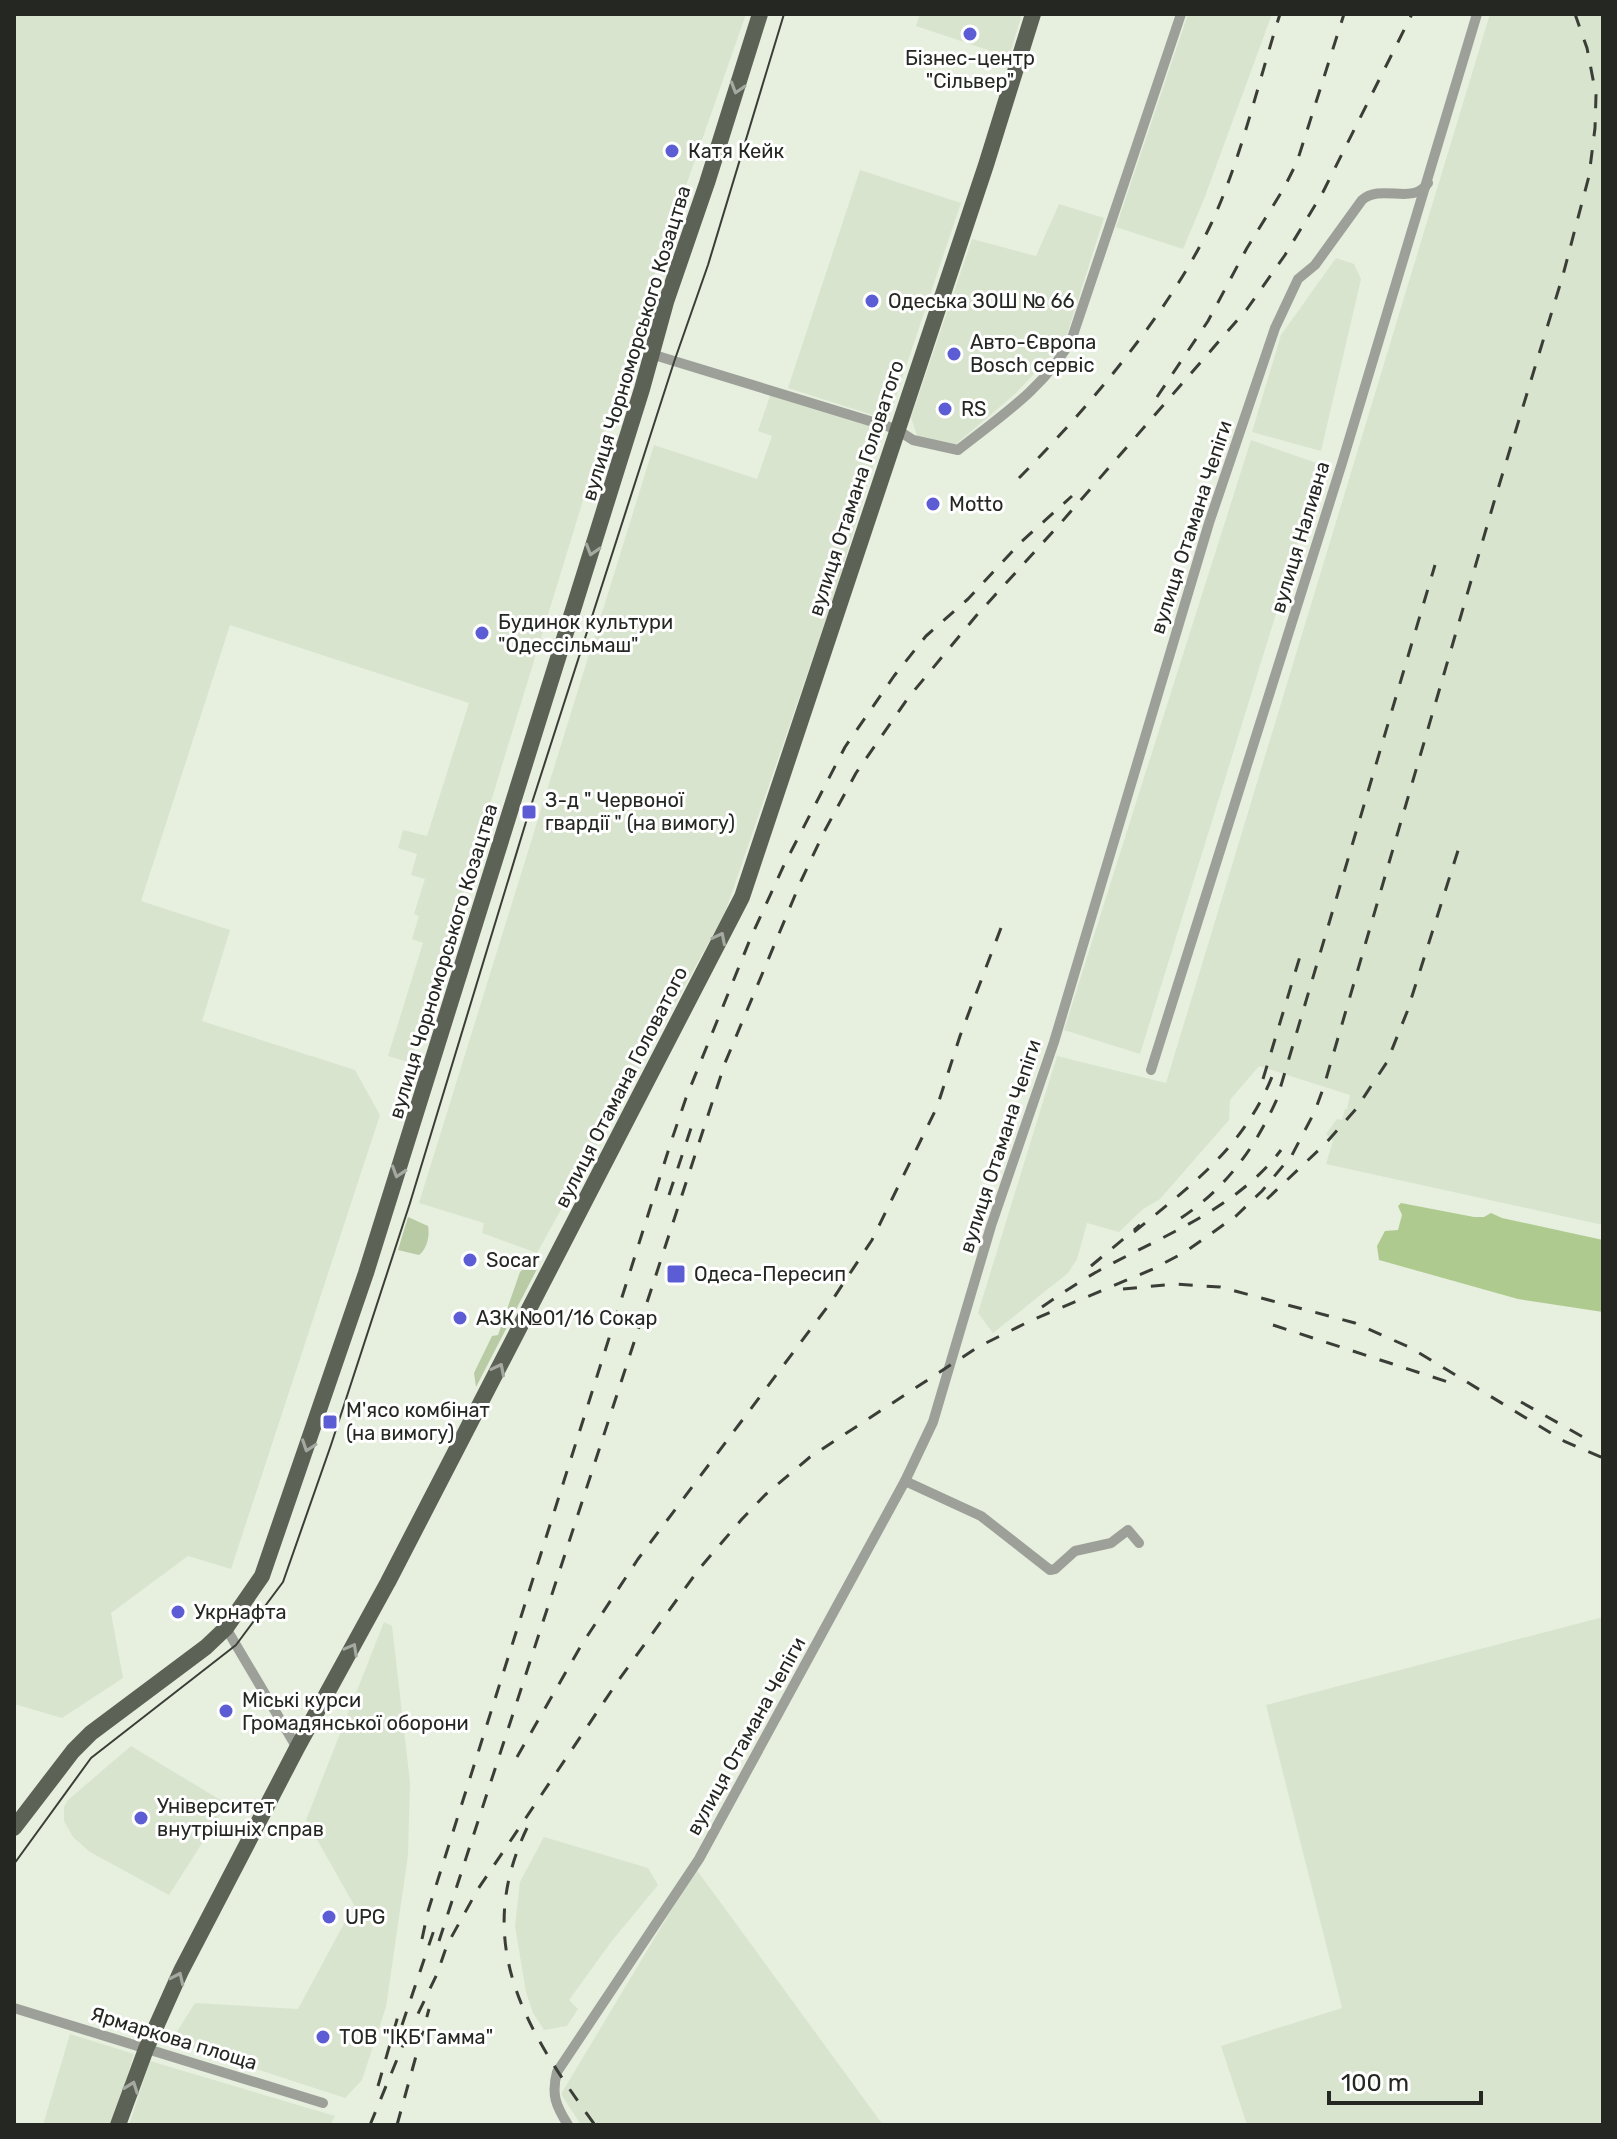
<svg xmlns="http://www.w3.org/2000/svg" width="1617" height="2139" font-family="Rubik,sans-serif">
  <rect width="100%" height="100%" fill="#e7efdf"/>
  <g fill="#d9e4ce">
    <polygon points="14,14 746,14 632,340 411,1063 388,1056 423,943 412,939 419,916 414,914 425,879 411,875 417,854 398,848 403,830 427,836 469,703 230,625 141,901 230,930 202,1021 355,1070 380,1115 231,1569 188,1556 111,1613 123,1678 62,1718 14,1704"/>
    <polygon points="920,14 1022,14 1009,57 916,26"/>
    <polygon points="1188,14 1272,14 1204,199 1183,249 1116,227"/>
    <polygon points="1490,14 1603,14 1603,1225 1326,1164 1333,1141 1326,1134 1337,1119 1342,1120 1345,1109 1347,1109 1350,1095 1259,1066 1230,1100 1229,1120 1160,1199 1143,1209 1119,1232 1087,1223 1077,1259 1068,1273 993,1333 978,1313 1057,1056 1166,1083"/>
    <polygon points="860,170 961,203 888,420 788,388"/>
    <polygon points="1059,204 1104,218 1065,341 1015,394 954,446 917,436 911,417 972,239 1036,256"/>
    <polygon points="1336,258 1354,264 1361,279 1321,451 1252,432 1281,335"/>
    <polygon points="771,393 884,430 835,593 725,913 537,1253 482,1233 484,1223 419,1203 654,445 757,479 772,436 758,431"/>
    <polygon points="1251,440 1322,465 1140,1054 1064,1030"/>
    <polygon points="1603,1617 1603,2125 1247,2125 1221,2046 1342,2008 1266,1705"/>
    <polygon points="384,1622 392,1626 410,1782 408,1855 386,2007 362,2080 345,2098 171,2041 195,2003 298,2009 354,1905 306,1820"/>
    <polygon points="131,1746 227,1804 169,1895 90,1852 73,1837 64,1821 64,1807 68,1800"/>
    <polygon points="544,1837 648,1868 658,1885 611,1942 569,2000 578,2009 567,2026 544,2030 533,2013 526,1992 515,1926 520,1882"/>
    <polygon points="696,1869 883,2125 581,2125 561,2094"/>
    <polygon points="70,2034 134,2054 113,2125 43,2125"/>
    <polygon points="150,2061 335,2116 330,2125 129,2125"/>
  </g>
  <g fill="#b8cba5">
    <path d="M408,1217L428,1226C430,1235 427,1249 419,1255L398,1250Z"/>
    <polygon points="527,1266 537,1269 476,1387 474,1373 492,1336 498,1335 520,1272"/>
  </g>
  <polygon fill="#aeca8f" points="1401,1203 1474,1217 1484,1217 1491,1213 1502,1218 1603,1240 1603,1312 1518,1299 1379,1260 1377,1246 1385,1231 1398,1230 1402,1215 1398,1206"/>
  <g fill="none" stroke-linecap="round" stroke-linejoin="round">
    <g stroke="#9da099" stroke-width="10">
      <path d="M651,354L896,429L913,440L958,450C1000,417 1047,386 1072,338L1181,14"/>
      <polyline points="1151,1070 1342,463 1477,14"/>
      <polyline points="905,1481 981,1516 1050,1570 1055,1569 1075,1551 1111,1543 1128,1530 1139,1543"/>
      <polyline points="226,1628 297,1748"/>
      <polyline points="14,2008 323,2103"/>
      <path d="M568,2125C556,2106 551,2095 557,2072L699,1859L905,1481L933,1422L991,1226L1054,1042L1209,523L1275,328L1298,279L1315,265L1362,200C1382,183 1413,206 1428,183"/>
    </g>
    <g stroke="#5c6256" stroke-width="16">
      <polyline points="14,1828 73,1751 91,1733 206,1647 226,1628 262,1576 366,1273 642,389 666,302 707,183 760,14"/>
      <polyline points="118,2125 146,2049 181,1971 297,1748 388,1582 742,897 986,165 1033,14"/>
    </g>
    <polyline stroke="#3b3e37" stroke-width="2" points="14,1864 91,1758 236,1645 283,1582 331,1445 410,1203 529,812 674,362 708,265 784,14"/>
    <g stroke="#3b3e37" stroke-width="3" stroke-dasharray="14 14" stroke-linecap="butt">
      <polyline points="1157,397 1208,321 1247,248 1284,188 1297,162 1344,14"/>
      <path d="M1019,478C1088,408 1170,312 1212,222C1242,156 1258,83 1280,14"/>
      <polyline points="1263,1079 1301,953"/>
      <polyline points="669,1195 694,1119"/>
      <polyline points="1267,1199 1325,1144 1356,1109 1387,1062 1407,1012 1461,841"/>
      <path d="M1181,1218C1226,1188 1255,1148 1277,1099L1435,565"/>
      <path d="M1134,1232C1194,1183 1247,1145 1275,1069"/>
      <polyline points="1091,1266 1140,1225"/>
      <polyline points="1123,1289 1174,1284 1220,1287 1355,1323 1411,1348 1564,1441 1603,1458"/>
      <path d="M1042,1307C1061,1294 1080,1281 1100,1270C1164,1235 1236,1209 1281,1150"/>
      <polyline points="1273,1325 1451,1383"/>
      <polyline points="1521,1402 1590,1441"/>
      <polyline points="517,1757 582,1644 638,1559 831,1302 872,1240 937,1107 960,1036 1004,920"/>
      <path d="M527,1828C471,1945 527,2031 595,2125"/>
      <polyline points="422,1939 428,1911 671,1142 686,1098 751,937 784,865 845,747 894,676 926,636 968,599 1021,542 1072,496"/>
      <polyline points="439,1941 725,1063 801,881 824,832 856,773 908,698 976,616 1059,525 1247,309 1285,255 1323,192 1412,14"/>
      <polyline points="402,2025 435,1927"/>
      <polyline points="406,2039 437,1974 447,1945 478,1889 618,1681 699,1569 742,1519 765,1495 810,1457 978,1347 1032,1320 1153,1269 1185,1252 1236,1216 1262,1191 1292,1155 1315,1111 1324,1086 1494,502 1563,275 1589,176 1595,128 1596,95 1587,48 1575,14"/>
      <polyline points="378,2086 400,2009"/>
      <polyline points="370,2125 410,2028"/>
      <polyline points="397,2125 429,2009"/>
    </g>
  </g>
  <defs><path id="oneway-chevron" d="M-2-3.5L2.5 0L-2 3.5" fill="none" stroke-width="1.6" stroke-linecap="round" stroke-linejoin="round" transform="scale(2)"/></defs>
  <g stroke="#a5a9a2">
    <use href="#oneway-chevron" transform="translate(737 88) rotate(107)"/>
    <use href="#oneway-chevron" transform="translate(592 550) rotate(107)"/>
    <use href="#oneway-chevron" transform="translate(720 938) rotate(-63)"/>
    <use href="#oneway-chevron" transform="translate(398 1172) rotate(108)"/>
    <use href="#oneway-chevron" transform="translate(499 1369) rotate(-63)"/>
    <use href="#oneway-chevron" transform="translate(308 1446) rotate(109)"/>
    <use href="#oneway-chevron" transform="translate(352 1649) rotate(-61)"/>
    <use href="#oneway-chevron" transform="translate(178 1978) rotate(-65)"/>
    <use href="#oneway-chevron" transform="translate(132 2087) rotate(-70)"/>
  </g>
  <g fill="#5c5cd4" stroke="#fff" stroke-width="3">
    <circle cx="970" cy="34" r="8"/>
    <circle cx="672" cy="151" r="8"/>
    <circle cx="872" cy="301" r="8"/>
    <circle cx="954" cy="354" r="8"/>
    <circle cx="945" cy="409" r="8"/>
    <circle cx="933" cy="504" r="8"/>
    <circle cx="482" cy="633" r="8"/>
    <rect x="521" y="804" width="16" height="16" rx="4"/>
    <circle cx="470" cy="1260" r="8"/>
    <rect x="666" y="1264" width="20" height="20" rx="4"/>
    <circle cx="460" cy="1318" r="8"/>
    <rect x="322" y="1414" width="16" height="16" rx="4"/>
    <circle cx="178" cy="1612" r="8"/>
    <circle cx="226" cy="1711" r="8"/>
    <circle cx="141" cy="1818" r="8"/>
    <circle cx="329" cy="1917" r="8"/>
    <circle cx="323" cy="2037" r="8"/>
  </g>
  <g text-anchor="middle" stroke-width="6" stroke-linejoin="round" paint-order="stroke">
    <g font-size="20" fill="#252722" stroke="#fff" text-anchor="start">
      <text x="970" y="65" text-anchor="middle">Бізнес-центр<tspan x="970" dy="23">"Сільвер"</tspan></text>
      <text x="688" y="158">Катя Кейк</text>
      <text x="888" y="308">Одеська ЗОШ № 66</text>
      <text x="970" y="349">Авто-Європа<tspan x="970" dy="23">Bosch сервіс</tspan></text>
      <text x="961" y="416">RS</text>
      <text x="949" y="511">Motto</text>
      <text x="498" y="629">Будинок культури<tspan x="498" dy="23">"Одессільмаш"</tspan></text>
      <text x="545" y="807">З-д " Червоної<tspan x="545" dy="23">гвардії " (на вимогу)</tspan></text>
      <text x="486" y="1267">Socar</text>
      <text x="694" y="1281">Одеса-Пересип</text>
      <text x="476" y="1325">АЗК №01/16 Сокар</text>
      <text x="346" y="1417">М'ясо комбінат<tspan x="346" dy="23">(на вимогу)</tspan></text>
      <text x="194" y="1619">Укрнафта</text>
      <text x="242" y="1707">Міські курси<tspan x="242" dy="23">Громадянської оборони</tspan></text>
      <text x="157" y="1813">Університет<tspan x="157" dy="23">внутрішніх справ</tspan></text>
      <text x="345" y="1924">UPG</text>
      <text x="339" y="2044">ТОВ "ІКБ Гамма"</text>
    </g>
    <g font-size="20" fill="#252722" stroke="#fff">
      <text transform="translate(636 343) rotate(-73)" y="7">вулиця Чорноморського Козацтва</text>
      <text transform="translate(856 488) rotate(-72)" y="7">вулиця Отамана Головатого</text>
      <text transform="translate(1191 527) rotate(-72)" y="7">вулиця Отамана Чепіги</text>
      <text transform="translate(1300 537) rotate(-73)" y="7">вулиця Наливна</text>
      <text transform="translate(443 961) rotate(-73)" y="7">вулиця Чорноморського Козацтва</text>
      <text transform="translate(621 1087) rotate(-63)" y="7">вулиця Отамана Головатого</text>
      <text transform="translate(1000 1146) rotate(-72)" y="7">вулиця Отамана Чепіги</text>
      <text transform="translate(746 1736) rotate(-61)" y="7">вулиця Отамана Чепіги</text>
      <text transform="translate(174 2038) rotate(17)" y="7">Ярмаркова площа</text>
    </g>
  </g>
  <rect width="1617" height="2139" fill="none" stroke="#252722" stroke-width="32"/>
  <path d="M1329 2091v12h152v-12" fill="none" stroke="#252722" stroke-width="4"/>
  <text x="1341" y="2091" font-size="24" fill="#252722" stroke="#ffffff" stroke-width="6" paint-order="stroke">100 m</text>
</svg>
